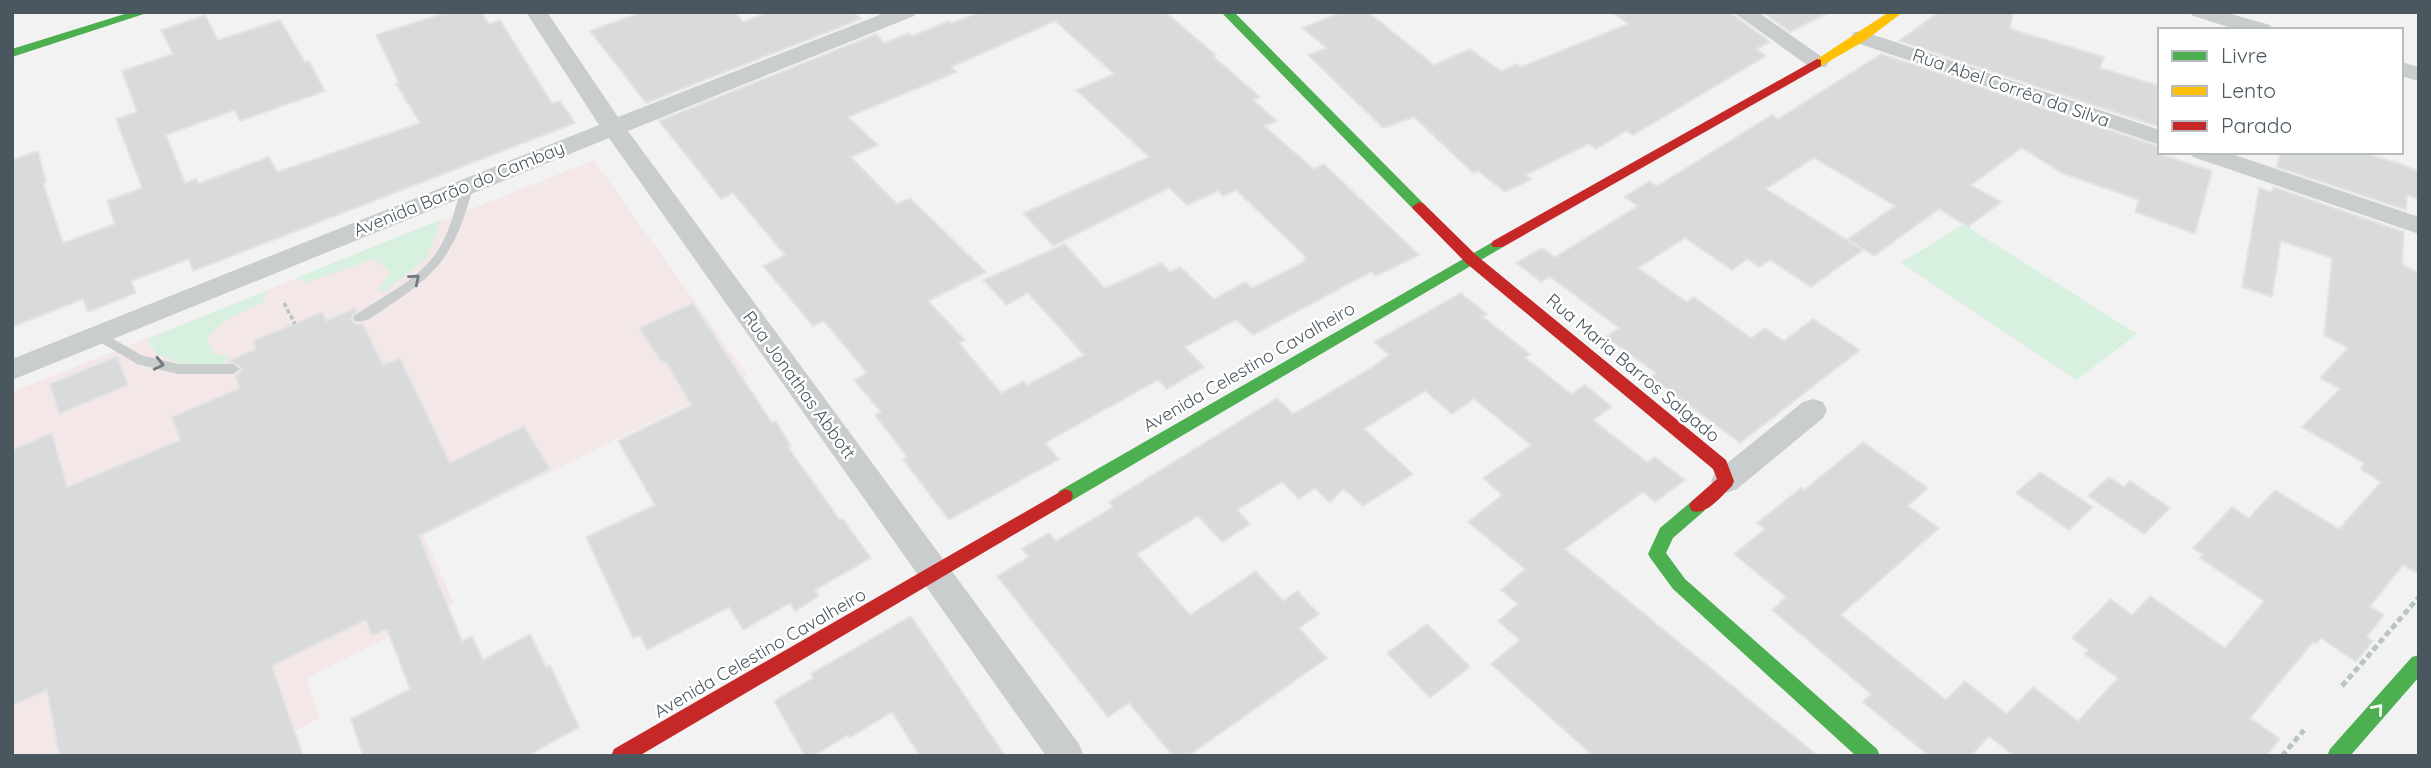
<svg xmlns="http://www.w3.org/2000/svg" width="2431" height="768" font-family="Quicksand,sans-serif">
  <rect width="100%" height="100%" fill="#f3f2f2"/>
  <polygon fill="#f4e7e8" points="594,160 747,375 423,535 454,603 306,679 320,718 248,756 12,756 12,392"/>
  <g fill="#d8f0df">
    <polygon points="442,219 427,258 384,292 378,291 390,271 373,259 308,282 296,278"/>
    <polygon points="1963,224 2137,334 2076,380 1901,263"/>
    <path d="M266,291L263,303C241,312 221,319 207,340L215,354L231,356L218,367L179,363L157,354L147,339Z"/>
  </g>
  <g fill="#d9dadb" stroke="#e4e4e5" stroke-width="2" fill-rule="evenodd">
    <polygon points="447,12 481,12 489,24 500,20 552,103 560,101 575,123 193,271 189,259 131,281 136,293 88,312 83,299 12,327 12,160 38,151 46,182 43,183 63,243 115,224 107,201 142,188 116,119 137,112 122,71 173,54 161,30 205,15 218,40 280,20 305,62 309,61 325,91 240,121 235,110 166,135 185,183 196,179 198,184 269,157 277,172 420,123 396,84 399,83 376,35"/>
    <polygon points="642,12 735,12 743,22 769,12 854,12 861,19 646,103 590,31"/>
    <path d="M980,12H1165L1216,55L1213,56L1260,97L1253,100L1277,121L1264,126L1314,169L1324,164L1419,255L1376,276L1371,272L1253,335L1236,320L1185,347L1204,367L1167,389L1158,380L1045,443L1059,459L949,520L903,459L907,457L875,415L881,412L854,380L867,373L824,321L813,326L763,266L785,255L733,193L721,199L659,121L876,34L884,43L909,33L912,36L949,21L952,23ZM1055,21L1114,74L1076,90L1149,157L1023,213L1053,246L1169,188L1187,205L1218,191L1223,196L1236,190L1306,257L1304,259L1306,261L1252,288L1245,282L1214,299L1180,267L1170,272L1161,263L1105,288L1065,244L983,280L1007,305L1028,293L1084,355L1027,385L1024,381L1001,393L959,343L965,340L928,301L986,272L910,198L897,204L851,157L878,145L848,117L957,72L951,67Z"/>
    <polygon points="1343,12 1368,12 1434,65 1470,49 1501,71 1517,64 1521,67 1628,24 1612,12 1730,12 1770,42 1756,49 1766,56 1633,135 1626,131 1596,149 1589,144 1526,175 1532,179 1505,192 1478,171 1473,173 1414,117 1383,128 1308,55 1327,48 1302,28"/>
    <polygon points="1763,12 1830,12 1790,32"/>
    <polygon points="1939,12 2013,12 2010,29 2104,57 2100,68 2160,86 2160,127 1899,41"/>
    <polygon points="1881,54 2160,147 2160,154 2212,171 2195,234 2135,212 2139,200 2062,173 2022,148 1971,185 2001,202 1968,227 1939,209 1874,256 1848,239 1895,206 1814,158 1766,189 1863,250 1811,287 1770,260 1759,267 1747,259 1732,270 1685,238 1638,268 1687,302 1694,297 1751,338 1765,328 1784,341 1813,319 1860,350 1740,443 1651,377 1656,373 1606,337 1619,328 1550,277 1541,282 1516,263 1542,248 1555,257 1638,206 1624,197 1650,181 1657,186 1772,115 1778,119"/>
    <polygon points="2280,152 2361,152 2404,165 2419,172 2419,199 2407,195 2406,210 2277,167"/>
    <polygon points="2273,187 2404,232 2402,264 2419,273 2419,574 2403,565 2370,606 2384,615 2367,637 2373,641 2356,662 2321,638 2316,644 2313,642 2250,718 2280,739 2266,756 2014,756 1989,736 1971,756 1929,756 1863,702 1871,694 1772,610 1786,597 1734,554 1765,529 1757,523 1801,488 1804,490 1863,442 1928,488 1908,506 1939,528 1841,615 1946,700 1965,681 2007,714 2033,687 2078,721 2118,678 2084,654 2088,650 2072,638 2111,599 2132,615 2150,596 2225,648 2264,601 2200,558 2203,555 2193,548 2232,507 2249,518 2275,490 2339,529 2381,482 2360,469 2364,463 2302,427 2340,389 2320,378 2348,348 2324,335 2332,258 2281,241 2272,297 2242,287 2259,188 2272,192"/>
    <polygon points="1461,293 1487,314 1483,317 1530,354 1525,357 1571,394 1585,385 1612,407 1593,420 1647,462 1655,457 1685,480 1655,502 1643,492 1565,549 1818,756 1593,756 1491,664 1520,640 1498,621 1518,604 1501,590 1525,569 1468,522 1502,495 1483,478 1531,445 1474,399 1452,414 1425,391 1364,429 1413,474 1363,506 1343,489 1330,503 1315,488 1299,499 1282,482 1237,510 1250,524 1222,542 1198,516 1137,554 1190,615 1256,571 1283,601 1297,591 1319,614 1299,628 1327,658 1188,756 1173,756 1129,703 1108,717 997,576 1029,557 1022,549 1049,533 1056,541 1113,507 1109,502 1277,398 1293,414 1371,368 1389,355 1374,342"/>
    <polygon points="693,303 772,423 776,421 791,446 788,447 840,520 842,518 871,558 815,590 819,596 795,611 790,603 743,630 729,607 647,650 640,635 633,638 586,537 655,505 618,441 691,405 666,362 662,363 639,328"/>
    <polygon points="355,308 356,311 351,319 355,324 363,324 383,365 400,358 450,463 524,426 550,469 419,536 462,641 472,636 483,660 530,634 546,667 550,665 579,727 528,756 363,756 351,719 410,689 387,629 372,636 366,620 272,666 303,756 59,756 47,690 12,706 12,450 52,433 67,487 180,440 172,417 240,388 235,376 243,369 229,361 256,349 253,341 322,312 326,321"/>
    <polygon points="117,356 128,385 59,414 50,384"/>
    <polygon points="2040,472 2093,507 2069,530 2016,493"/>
    <polygon points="2109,477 2124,487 2130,481 2170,508 2144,534 2088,496"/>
    <polygon points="911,616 1005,756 920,756 892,712 849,738 848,735 813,756 805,756 774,701 813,678 811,674"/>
    <polygon points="1427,624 1470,667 1430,698 1387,653"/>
  </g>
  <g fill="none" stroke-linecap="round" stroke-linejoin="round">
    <polyline stroke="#b9c5c0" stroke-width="3.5" stroke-dasharray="4.5 2.5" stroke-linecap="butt" points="284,303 295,324"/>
    <g stroke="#b9c5c0" stroke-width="5" stroke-dasharray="6 3.5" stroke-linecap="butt">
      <polyline points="2342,686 2419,597"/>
      <polyline points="2282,756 2304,730"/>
    </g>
    <g fill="#cacdce" fill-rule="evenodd">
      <path d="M468,181L474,185C455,251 443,271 384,309C375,315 366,324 355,321L353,318L355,315C384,296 422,278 440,247C451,228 456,206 462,185Z"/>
      <polygon points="98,330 141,355 178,364 233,364 240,369 233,374 178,374 137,364 93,338 91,335"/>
    </g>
    <g fill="#cacdce" fill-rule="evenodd">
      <polygon points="526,12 547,12 618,117 887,12 917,12 914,16 628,131 1079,744 1084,756 1046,756 609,138 12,380 12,359 599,125"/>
      <polygon points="1733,12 1758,12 1829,62 1826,67 1810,67"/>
      <polygon points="2190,12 2224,12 2270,25 2273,30 2238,30 2193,16"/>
      <polygon points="1862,31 2160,130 2160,145 1854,42 1851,37 1854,32"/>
      <polygon points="2401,62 2419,67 2419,81 2401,76"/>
      <polygon points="2189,152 2226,152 2419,217 2419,234 2193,157"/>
      <polygon points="1813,399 1823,402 1827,410 1823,418 1737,489 1726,493 1715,489 1711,481 1715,473 1803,402"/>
    </g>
    <g fill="#4caf50" fill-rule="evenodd">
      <polygon points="131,12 150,12 12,57 12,49"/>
      <polygon points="1221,12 1234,12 1424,204 1426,207 1424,210 1414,210"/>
      <polygon points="1498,239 1503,241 1505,244 1503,247 1071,501 1065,503 1059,501 1057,496 1059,491"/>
      <polygon points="1698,499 1704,501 1707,506 1704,511 1673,538 1666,553 1685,579 1877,749 1880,756 1856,756 1673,589 1651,559 1648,554 1660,528 1692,501"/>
      <polygon points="2419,655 2419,677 2350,756 2327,756 2330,749 2412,657"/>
    </g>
    <polygon fill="#ffc107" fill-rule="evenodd" points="1889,12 1903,12 1866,40 1821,66 1817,67 1811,63"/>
    <g fill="#c62828" fill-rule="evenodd">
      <polygon points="1817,59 1821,60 1821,66 1503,247 1493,247 1491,244 1493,241"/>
      <path d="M1419,202L1424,204L1476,255L1726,460L1734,481L1732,486C1722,495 1707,516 1692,511L1689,506L1692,501L1717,479L1713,469L1466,263L1414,210L1412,207Z"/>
      <polygon points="1065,489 1071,491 1073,496 1071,501 639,756 611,756 614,749"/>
    </g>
  </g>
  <defs><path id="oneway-chevron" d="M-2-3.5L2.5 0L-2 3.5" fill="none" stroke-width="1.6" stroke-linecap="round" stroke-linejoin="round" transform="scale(1.75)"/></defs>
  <g stroke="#707a80">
    <use href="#oneway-chevron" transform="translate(415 279) rotate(-40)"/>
    <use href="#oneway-chevron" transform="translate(159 364) rotate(13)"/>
  </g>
  <use stroke="#f6fbf6" href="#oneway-chevron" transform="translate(2378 709) rotate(-49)"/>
  <g text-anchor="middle" stroke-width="5" stroke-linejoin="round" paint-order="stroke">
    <g font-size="18" fill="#4a575e" stroke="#fff">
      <text transform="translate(2011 88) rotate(19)" y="6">Rua Abel Corrêa da Silva</text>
      <text transform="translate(459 189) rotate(-22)" y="6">Avenida Barão do Cambay</text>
      <text transform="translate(1249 367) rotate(-30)" y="6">Avenida Celestino Cavalheiro</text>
      <text transform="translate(1633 368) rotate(40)" y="6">Rua Maria Barros Salgado</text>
      <text transform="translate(799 385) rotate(54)" y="6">Rua Jonathas Abbott</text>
      <text transform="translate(760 653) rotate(-30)" y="6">Avenida Celestino Cavalheiro</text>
    </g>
  </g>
  <rect width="2431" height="768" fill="none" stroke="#4a575e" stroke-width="28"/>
  <rect x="2158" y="28" width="245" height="126" fill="#ffffff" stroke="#b7bcbf" stroke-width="2"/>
  <rect x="2172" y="51" width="35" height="10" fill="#4caf50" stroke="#b7bcbf" stroke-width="2"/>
  <text x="2221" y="63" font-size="21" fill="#4a575e">Livre</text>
  <rect x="2172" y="86" width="35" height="10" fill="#ffc107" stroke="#b7bcbf" stroke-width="2"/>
  <text x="2221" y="98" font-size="21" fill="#4a575e">Lento</text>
  <rect x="2172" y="121" width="35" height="10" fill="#c62828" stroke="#b7bcbf" stroke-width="2"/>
  <text x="2221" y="133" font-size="21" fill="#4a575e">Parado</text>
</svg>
